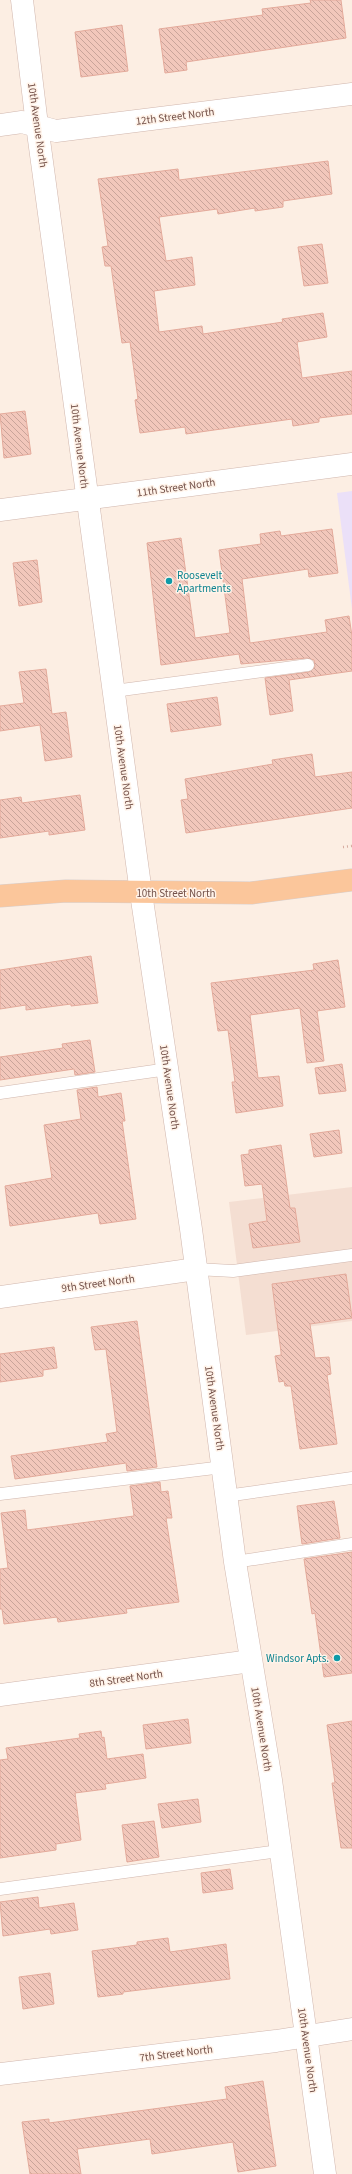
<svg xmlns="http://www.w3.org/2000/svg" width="352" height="2174" font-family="'Source Sans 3',sans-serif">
  <defs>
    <pattern id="building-back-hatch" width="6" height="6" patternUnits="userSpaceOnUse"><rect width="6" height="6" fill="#f2c7bb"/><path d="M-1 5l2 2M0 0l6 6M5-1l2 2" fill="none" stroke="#c9a49a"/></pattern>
  </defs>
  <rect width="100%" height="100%" fill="#fceee3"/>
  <polygon fill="#f4ded2" points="352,1187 352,1321 246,1335 229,1202"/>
  <polygon fill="#ebe0f8" points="352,491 352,609 337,493"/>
  <g fill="url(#building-back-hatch)" stroke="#e4aa9b">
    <polygon points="310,0 341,0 346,38 186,62 187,70 165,73 159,29 263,15 262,9 311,3"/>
    <polygon points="122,25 128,71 81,77 75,32"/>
    <polygon points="328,161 332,194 283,201 283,207 255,211 255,208 218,214 217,209 159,217 166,261 192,257 195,285 154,291 159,332 202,326 203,334 283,322 282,319 323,313 327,337 297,342 302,378 352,371 352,414 319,418 319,422 293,426 292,419 186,434 185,427 140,433 135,400 138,399 130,342 122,343 111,266 105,266 102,247 108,246 98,179 178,169 179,180"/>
    <polygon points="322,244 328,283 304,286 298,247"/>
    <polygon points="25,411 31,454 4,458 0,414"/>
    <polygon points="332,529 338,573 309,577 308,569 242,579 250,643 327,632 325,620 349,616 352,636 352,671 289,680 293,711 270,715 265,678 309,672 315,667 314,660 307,658 241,664 239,654 161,665 147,543 181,538 195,638 230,633 219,550 261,544 260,534 280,531 281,536"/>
    <polygon points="37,560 42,602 19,606 13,563"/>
    <polygon points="46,669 52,714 66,712 72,757 45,761 40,725 0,731 0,706 24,703 19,672"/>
    <polygon points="217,697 221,725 171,732 167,704"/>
    <polygon points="312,754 315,777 352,772 352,808 186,833 181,800 188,799 185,779 273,764 272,760"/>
    <polygon points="80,795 85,830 49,835 49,831 0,838 0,800 21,797 22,803"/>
    <polygon points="91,956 98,1003 71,1006 71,1004 26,1010 26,1005 0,1009 0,970"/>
    <polygon points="338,960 345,1007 317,1011 324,1061 307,1063 300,1008 250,1015 258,1078 279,1076 283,1106 236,1113 232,1082 235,1082 228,1030 218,1031 211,983 314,970 313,964"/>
    <polygon points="90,1040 95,1072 75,1075 74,1069 0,1080 0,1057 63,1048 62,1044"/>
    <polygon points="342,1064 346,1091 319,1094 315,1068"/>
    <polygon points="97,1087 98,1097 121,1093 125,1121 122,1121 136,1219 100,1224 98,1213 10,1226 5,1186 52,1178 44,1125 81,1119 77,1090"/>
    <polygon points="339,1130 342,1153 314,1157 310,1134"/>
    <polygon points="281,1145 290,1208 295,1208 300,1242 253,1248 249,1224 267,1221 262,1184 245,1186 241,1155 249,1154 249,1150"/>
    <polygon points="346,1274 352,1318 310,1324 315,1358 329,1357 331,1374 327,1375 337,1444 300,1449 291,1386 285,1386 284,1381 279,1382 275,1356 281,1355 281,1352 272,1284"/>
    <polygon points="137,1321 157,1467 127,1471 126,1463 15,1479 11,1456 108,1442 106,1434 117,1432 106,1349 95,1350 91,1327"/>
    <polygon points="54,1347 57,1368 43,1370 43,1376 0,1382 0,1354"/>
    <polygon points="160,1482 161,1492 168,1491 172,1518 166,1518 179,1602 126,1609 127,1613 58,1622 57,1617 4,1624 2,1609 0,1609 0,1569 8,1568 1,1513 25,1510 27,1530 134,1516 130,1486"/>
    <polygon points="334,1501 340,1538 302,1544 297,1506"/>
    <polygon points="352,1552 352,1673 324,1677 315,1613 312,1614 304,1559"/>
    <polygon points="188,1719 191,1743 146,1749 143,1725"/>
    <polygon points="352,1721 352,1848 341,1848 332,1783 335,1783 327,1725"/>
    <polygon points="101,1731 102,1738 104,1737 107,1759 143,1754 146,1778 105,1784 106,1789 75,1793 81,1840 56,1844 56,1850 0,1858 0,1760 8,1759 6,1748 80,1738 79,1734"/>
    <polygon points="198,1799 201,1822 162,1828 158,1804"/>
    <polygon points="154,1821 159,1857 127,1862 122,1825"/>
    <polygon points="230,1869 233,1889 203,1893 201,1873"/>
    <polygon points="38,1897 39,1908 74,1903 78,1930 51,1934 50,1929 3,1936 0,1902"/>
    <polygon points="168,1938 170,1952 226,1944 230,1979 123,1992 123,1994 98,1997 92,1951 137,1945 137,1942"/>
    <polygon points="50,1973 54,2004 23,2009 19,1977"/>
    <polygon points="263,2081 276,2166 238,2172 233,2142 152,2154 150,2139 77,2149 81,2174 30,2174 22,2122 49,2119 49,2123 227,2099 225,2087"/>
  </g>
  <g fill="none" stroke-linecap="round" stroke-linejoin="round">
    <defs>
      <g id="lane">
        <polyline points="114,691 308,665"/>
        <polyline points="0,1093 168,1069"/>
        <polyline points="196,1269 233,1271 352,1255"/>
        <polyline points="0,1494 223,1467"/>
        <polyline points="226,1496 352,1478"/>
        <polyline points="235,1562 352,1544"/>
        <polyline points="0,1889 279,1851"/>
      </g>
      <g id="street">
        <polyline points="22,0 37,125 141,893 191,1229 235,1562 271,1780 325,2174"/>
        <polyline points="0,125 22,122 56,131 352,94"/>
        <polyline points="0,510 352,464"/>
        <polyline points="0,1297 196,1269"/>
        <polyline points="0,1695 251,1661"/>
        <polyline points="0,2074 276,2041 352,2029"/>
      </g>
      <polyline id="primary" points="0,896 66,891 251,893 352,880"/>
    </defs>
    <use href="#lane" stroke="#d0b6ad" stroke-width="13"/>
    <use href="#street" stroke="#d0b6ad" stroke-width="23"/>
    <use href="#primary" stroke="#d8cecc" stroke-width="23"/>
    <polyline stroke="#d6aa9e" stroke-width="2.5" stroke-dasharray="1 3" stroke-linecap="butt" points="343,847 352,846"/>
    <use href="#lane" stroke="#fff" stroke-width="12"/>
    <use href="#street" stroke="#fff" stroke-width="22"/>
    <use href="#primary" stroke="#fbc69b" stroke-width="22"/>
  </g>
  <g fill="#0f9aa8" stroke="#fff3e9" stroke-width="1.5">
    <circle cx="169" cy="581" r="4"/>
    <circle cx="337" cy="1658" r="4"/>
  </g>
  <g text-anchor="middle" stroke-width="3" stroke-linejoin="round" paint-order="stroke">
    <g font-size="11" fill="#745149" stroke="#fff3e9">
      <text transform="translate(175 116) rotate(-7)" y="4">12th Street North</text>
      <text transform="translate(38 125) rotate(82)" y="4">10th Avenue North</text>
      <text transform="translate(80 446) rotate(83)" y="4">10th Avenue North</text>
      <text transform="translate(176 487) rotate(-8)" y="4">11th Street North</text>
      <text transform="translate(124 767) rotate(82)" y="4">10th Avenue North</text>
      <text x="176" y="897">10th Street North</text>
      <text transform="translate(170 1087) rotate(82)" y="4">10th Avenue North</text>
      <text transform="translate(98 1283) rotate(-8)" y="4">9th Street North</text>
      <text transform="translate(215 1408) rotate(82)" y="4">10th Avenue North</text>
      <text transform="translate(126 1678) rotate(-8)" y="4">8th Street North</text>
      <text transform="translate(262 1729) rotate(81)" y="4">10th Avenue North</text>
      <text transform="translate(308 2050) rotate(82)" y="4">10th Avenue North</text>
      <text transform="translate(176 2053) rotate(-7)" y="4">7th Street North</text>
    </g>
    <g font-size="11" fill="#0d838f" stroke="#fff3e9" text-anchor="start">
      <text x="177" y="579">Roosevelt<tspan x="177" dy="13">Apartments</tspan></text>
      <text x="329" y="1662" text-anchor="end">Windsor Apts.</text>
    </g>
  </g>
</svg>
